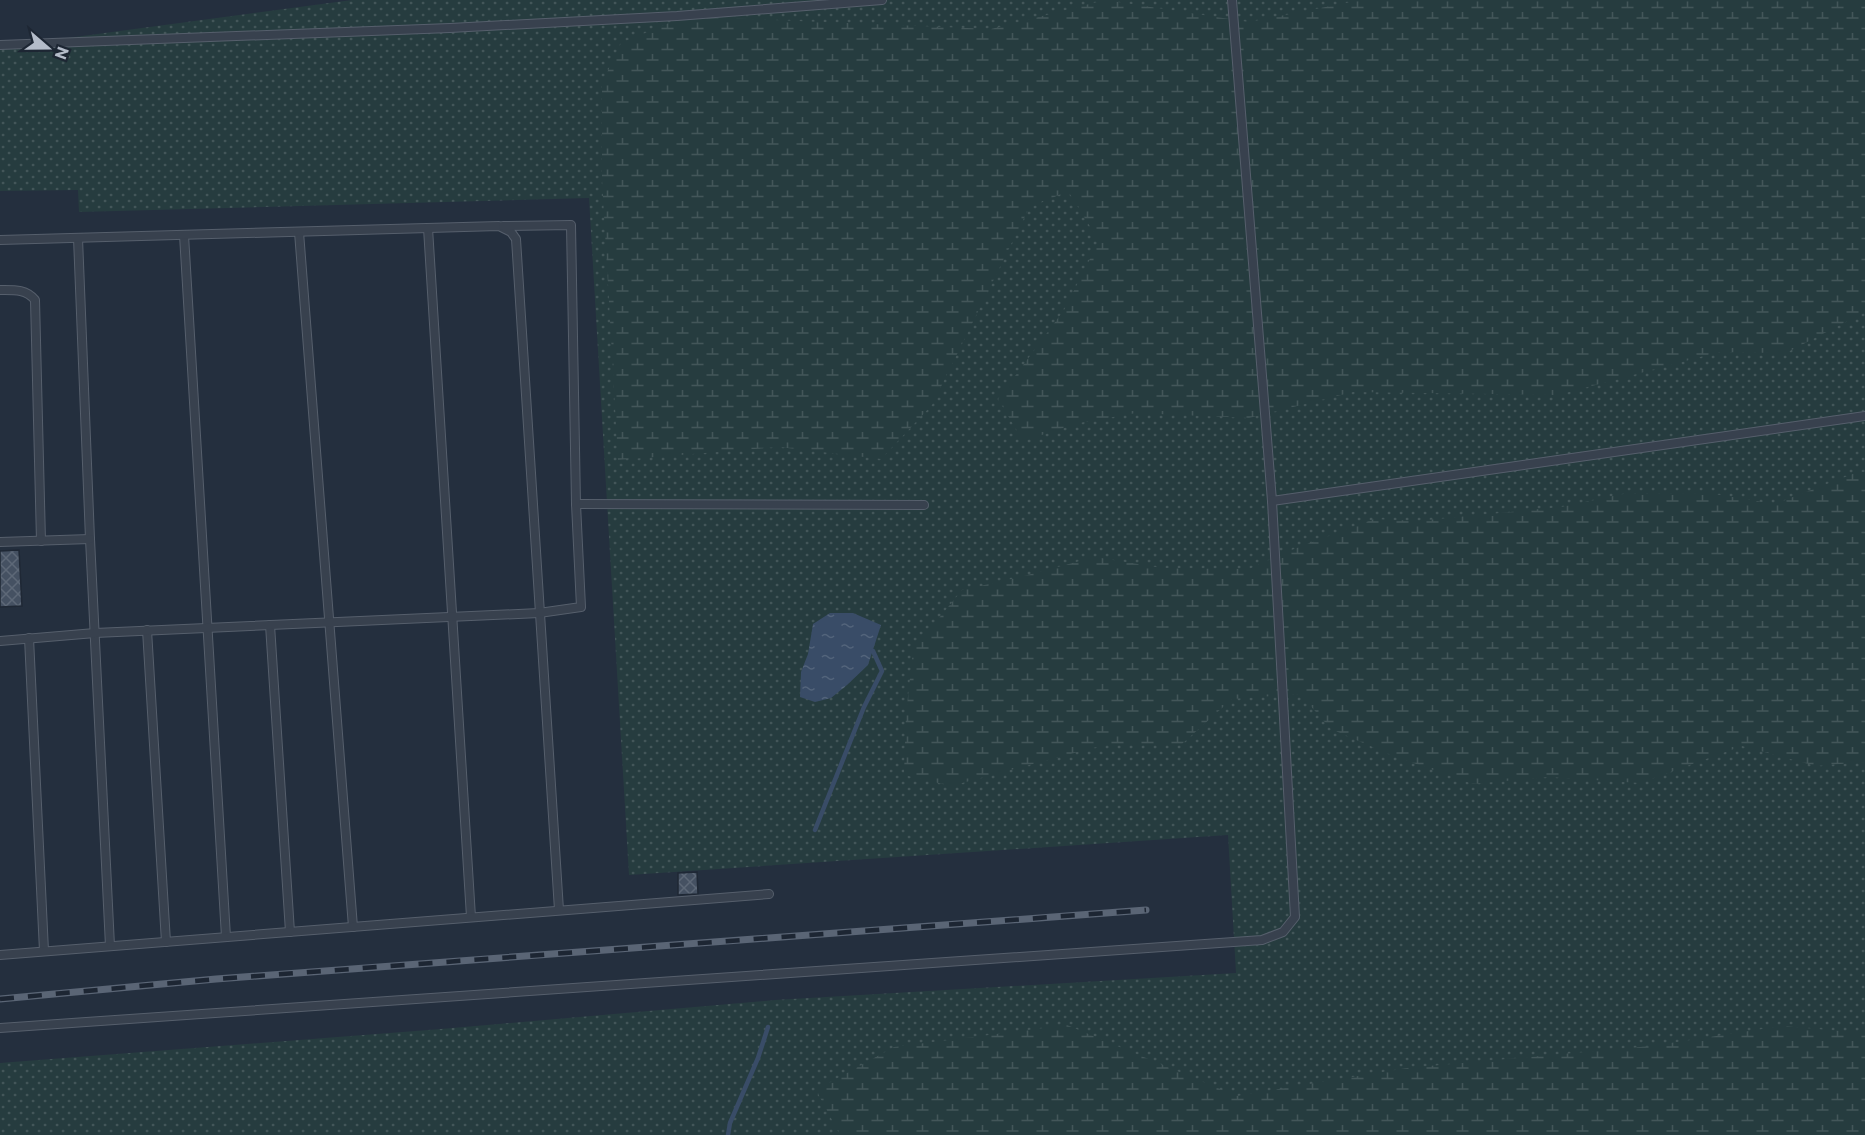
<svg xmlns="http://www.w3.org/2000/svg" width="1865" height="1135" font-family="Commissioner,sans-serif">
  <defs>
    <pattern id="grass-dots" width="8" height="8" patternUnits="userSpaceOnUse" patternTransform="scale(1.5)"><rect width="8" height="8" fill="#263c3f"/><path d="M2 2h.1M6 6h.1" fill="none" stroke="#435659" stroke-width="1.8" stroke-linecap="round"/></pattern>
    <pattern id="wetland-marsh" width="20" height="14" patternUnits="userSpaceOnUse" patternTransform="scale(1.5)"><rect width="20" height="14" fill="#263c3f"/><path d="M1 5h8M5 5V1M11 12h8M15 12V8" fill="none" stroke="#435659"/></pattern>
    <pattern id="water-ripples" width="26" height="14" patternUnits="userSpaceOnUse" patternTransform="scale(1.5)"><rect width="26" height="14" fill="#394c67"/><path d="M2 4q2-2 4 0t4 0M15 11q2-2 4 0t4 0" fill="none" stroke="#53647b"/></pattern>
    <pattern id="building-cross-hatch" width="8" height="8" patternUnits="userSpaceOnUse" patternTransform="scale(1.5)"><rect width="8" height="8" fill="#455162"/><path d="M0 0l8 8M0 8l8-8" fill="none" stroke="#5d6877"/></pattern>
  </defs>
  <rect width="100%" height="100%" fill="#242f3e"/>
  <polygon fill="url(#grass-dots)" points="352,0 1865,0 1865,1135 0,1135 0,1063 441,1029 775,1000 1236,973 1228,835 629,875 589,198 79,212 78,190 0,191 0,47"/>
  <g fill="url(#wetland-marsh)">
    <polygon points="1105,0 1249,22 1361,0 1865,0 1865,312 1786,353 1719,352 1558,395 1353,392 1249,418 1136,413 1079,423 1023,441 998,399 1064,310 1099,241 1068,191 1029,208 932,405 881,459 779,447 618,460 602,179 602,83 621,43 681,18 748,19 991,29"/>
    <polygon points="1858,472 1865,472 1865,762 1816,766 1742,746 1640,783 1549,777 1473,784 1391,755 1331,729 1300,694 1232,699 1182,744 1108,744 951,786 904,775 906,715 913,650 962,590 1020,577 1095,557 1162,568 1249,569 1286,552 1374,519 1417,521 1561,507 1623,494 1708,493 1775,504"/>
    <polygon points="1067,1025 1237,1096 1407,1068 1651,1046 1782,1026 1865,1033 1865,1135 840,1135 816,1090 894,1047"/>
  </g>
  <polygon fill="url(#water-ripples)" points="830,613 853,613 881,625 868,665 847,685 831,698 815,702 800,697 801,672 808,654 813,624"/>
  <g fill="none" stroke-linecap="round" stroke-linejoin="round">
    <g stroke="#394c67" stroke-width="4.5">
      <polyline points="815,830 864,707 882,671 873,651"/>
      <polyline points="728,1135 730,1123 758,1058 768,1027"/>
    </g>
  </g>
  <g fill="url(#building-cross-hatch)" stroke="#1f2835" stroke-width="1.5">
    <polygon points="19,550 22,606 0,607 0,551"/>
    <polygon points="697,872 698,894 678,895 678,873"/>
  </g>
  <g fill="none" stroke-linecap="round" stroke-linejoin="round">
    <defs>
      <g id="service">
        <polyline points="1232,0 1272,501"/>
        <polyline points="0,45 450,28 677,16 882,0"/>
        <polyline points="428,228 471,917"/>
        <polyline points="299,232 353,927"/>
        <polyline points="184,235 226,937"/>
        <polyline points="78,238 90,539 110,946"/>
        <polyline points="0,240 499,226 511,232 516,239 559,910"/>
        <path d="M0,290C14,290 26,289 35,300L41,541"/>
        <polyline points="576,504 924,505"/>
        <polyline points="0,542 90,539"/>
        <polyline points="270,625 290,932"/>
        <polyline points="147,630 166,942"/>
        <polyline points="29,638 44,951"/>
        <polyline points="0,641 95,633 539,613 581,607 576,504 571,225 503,226"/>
        <polyline points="0,955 769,894"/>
        <polyline points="0,1028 1262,940 1283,932 1295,917 1272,501 1865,416"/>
      </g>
    </defs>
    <use href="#service" stroke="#565f6c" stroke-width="10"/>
    <use href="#service" stroke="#38414e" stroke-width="8"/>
    <defs>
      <polyline id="rail" points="0,999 216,979 1146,910"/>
    </defs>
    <use href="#rail" stroke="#5a6575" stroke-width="7"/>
    <use href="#rail" stroke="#1d2633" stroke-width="4.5" stroke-dasharray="14" stroke-linecap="butt"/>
  </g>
  <g transform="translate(48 48) rotate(110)" stroke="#1d2633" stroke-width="4.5" paint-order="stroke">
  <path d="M0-4.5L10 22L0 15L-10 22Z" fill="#b4bcc9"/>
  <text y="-9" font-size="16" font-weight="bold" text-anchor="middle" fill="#b4bcc9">N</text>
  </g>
</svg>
